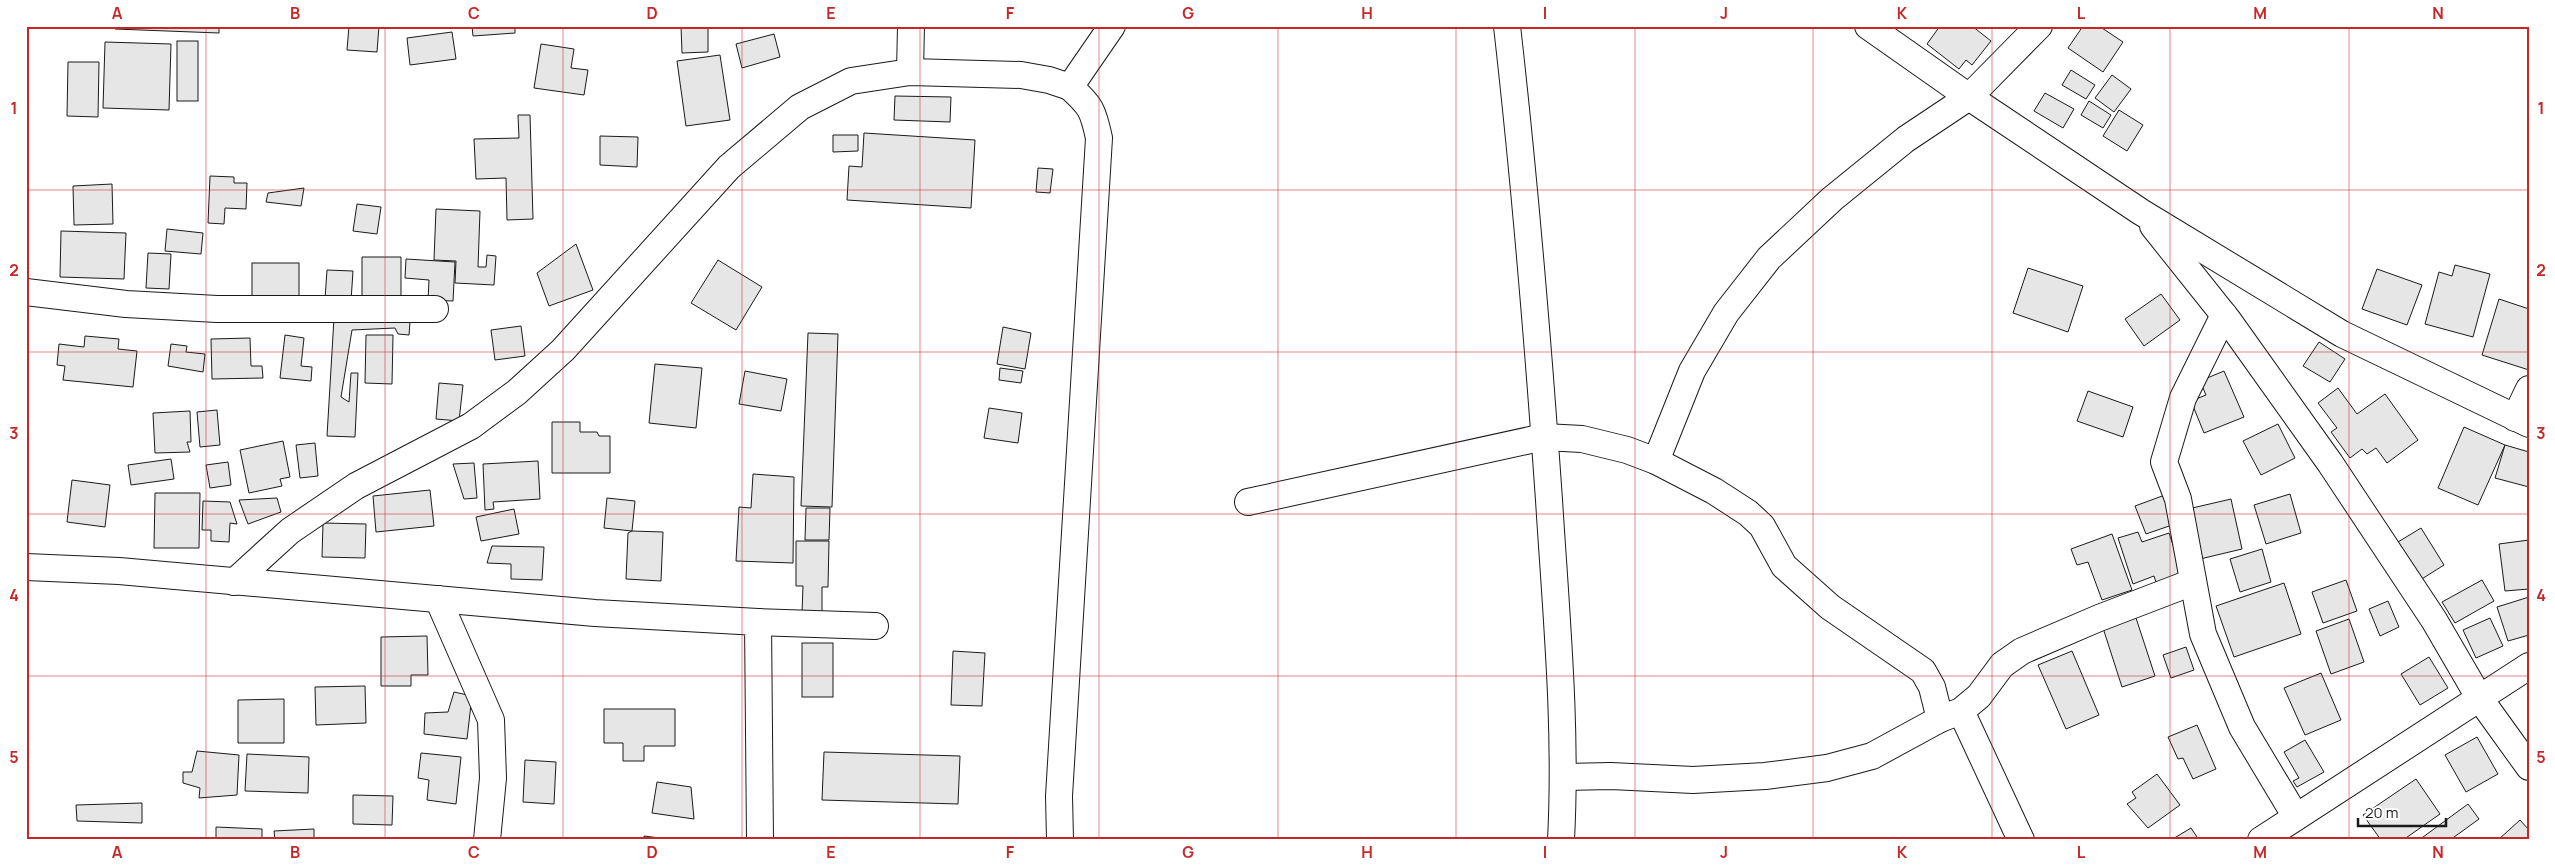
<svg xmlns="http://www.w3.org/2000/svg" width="2555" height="866" font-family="Manrope,sans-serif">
  <rect width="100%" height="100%" fill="#fff"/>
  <g fill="#e6e6e6" stroke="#1a1a1a">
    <polygon points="115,26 219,26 219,33 115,29"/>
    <polygon points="349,26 379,26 377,52 347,50"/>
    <polygon points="472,26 515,26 515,33 473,36"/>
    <polygon points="681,26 708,26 708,52 682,53"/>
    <polygon points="1940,26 1972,26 1991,41 1972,65 1966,60 1959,69 1927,44"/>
    <polygon points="2083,26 2099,26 2123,42 2103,72 2068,48"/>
    <polygon points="452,32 456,59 410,65 407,38"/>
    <polygon points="774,34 780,57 742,68 736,44"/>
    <rect x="177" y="41" width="21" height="60"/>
    <polygon points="105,42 171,44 169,110 103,108"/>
    <polygon points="541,44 574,49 571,68 588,70 584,95 534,88"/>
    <polygon points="720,55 730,120 686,126 677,61"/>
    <polygon points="68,62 99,62 98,117 67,116"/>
    <polygon points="2071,70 2095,85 2086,99 2062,85"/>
    <polygon points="2112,75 2131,89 2114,112 2095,98"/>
    <polygon points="2045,93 2074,109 2063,128 2034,111"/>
    <polygon points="895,96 951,97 950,122 894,120"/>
    <polygon points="2089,101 2111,115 2103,128 2081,115"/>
    <polygon points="2119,110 2143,125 2127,151 2103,136"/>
    <polygon points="518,115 530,115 533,219 507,220 506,178 476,179 474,139 519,138"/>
    <polygon points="864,133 975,140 971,208 847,200 849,166 862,167"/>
    <polygon points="833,135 858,135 858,151 833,152"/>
    <polygon points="600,136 638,137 637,167 600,165"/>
    <polygon points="1038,168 1053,169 1050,193 1036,192"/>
    <polygon points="210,176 234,177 234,183 247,183 246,209 225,208 224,224 208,223"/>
    <polygon points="112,184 113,224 74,225 73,186"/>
    <polygon points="304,188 301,206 266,202 268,193"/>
    <polygon points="357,204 381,207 377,234 353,231"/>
    <polygon points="436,209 480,211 478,267 486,267 487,255 496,256 494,285 455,283 456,261 434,260"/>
    <polygon points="167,229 203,233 201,254 165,251"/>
    <polygon points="61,231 126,233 124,279 60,277"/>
    <polygon points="576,244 593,290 549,306 537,273"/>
    <polygon points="148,253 171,254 169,289 146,288"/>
    <polygon points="362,257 401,257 401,299 362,298"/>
    <polygon points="406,259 455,262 453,301 428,300 429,280 405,278"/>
    <polygon points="718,260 762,287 736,330 691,303"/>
    <rect x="252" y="263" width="47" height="44"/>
    <polygon points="2455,265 2490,274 2473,337 2425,324 2439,272 2452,276"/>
    <polygon points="2028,268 2083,286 2068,332 2013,313"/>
    <polygon points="2377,269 2422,285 2407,325 2362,309"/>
    <polygon points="327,270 353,271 351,301 325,299"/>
    <polygon points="2161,294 2180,320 2144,346 2125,319"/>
    <polygon points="2499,299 2529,309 2529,370 2482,355"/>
    <polygon points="334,318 410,322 409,335 398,334 395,328 352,330 341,397 349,402 351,373 358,373 355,437 327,436"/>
    <polygon points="521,326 525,356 495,360 491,330"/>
    <polygon points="1003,327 1031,333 1025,369 997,364"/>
    <polygon points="808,333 838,334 832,507 801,506"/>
    <polygon points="285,335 304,338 301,366 312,367 311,381 280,378"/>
    <polygon points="366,335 393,335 392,384 365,383"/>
    <polygon points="85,336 119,339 118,349 137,351 133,387 63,380 65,366 57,365 59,344 84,347"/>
    <polygon points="250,338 251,366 262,366 263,378 212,379 211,339"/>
    <polygon points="2319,342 2345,359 2330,382 2303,366"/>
    <polygon points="171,344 187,346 186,352 205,354 203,372 168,366"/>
    <polygon points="655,364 702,368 696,428 649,423"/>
    <polygon points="1000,368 1023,371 1021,383 999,380"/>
    <polygon points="745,371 787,379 781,411 739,404"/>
    <polygon points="2224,371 2244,417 2204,433 2191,401 2206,395 2200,381"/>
    <polygon points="439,383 463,385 459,421 436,419"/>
    <polygon points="2338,388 2357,414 2385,394 2418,440 2387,463 2376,448 2367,454 2362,449 2350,458 2331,432 2337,428 2318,403"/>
    <polygon points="2088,391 2133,407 2123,437 2077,421"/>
    <polygon points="989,408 1022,413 1018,443 984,438"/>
    <polygon points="217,410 220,445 200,447 197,412"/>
    <polygon points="190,411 191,442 187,442 190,452 155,453 153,413"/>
    <polygon points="552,422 580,422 580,432 597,432 599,436 610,436 610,473 552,473"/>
    <polygon points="2278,424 2295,458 2261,475 2243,441"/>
    <polygon points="2464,427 2505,445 2478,505 2438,488"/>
    <polygon points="283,441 290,477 280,479 282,486 249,493 240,450"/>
    <polygon points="315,443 318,476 300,478 296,445"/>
    <polygon points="2505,445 2529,452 2529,487 2495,478"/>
    <polygon points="171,459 174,479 131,485 128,465"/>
    <polygon points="538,461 540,499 493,502 494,509 485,510 483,464"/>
    <polygon points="228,462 231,485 210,488 206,465"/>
    <polygon points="474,463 477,498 464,499 453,464"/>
    <polygon points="753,474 794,477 793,563 736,561 739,507 751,508"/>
    <polygon points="72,480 110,485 105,527 67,522"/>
    <polygon points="430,490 434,526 376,532 373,496"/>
    <polygon points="155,493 200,493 199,548 154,548"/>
    <polygon points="2290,494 2301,533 2266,544 2254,505"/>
    <polygon points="2165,495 2175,524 2146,534 2135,506"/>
    <polygon points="277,498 281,512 248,524 239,500"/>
    <polygon points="607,498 635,501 632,531 604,528"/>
    <polygon points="2231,499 2242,549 2200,559 2188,509"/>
    <polygon points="203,501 230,502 237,524 230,523 229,542 211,541 211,530 202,530"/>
    <polygon points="806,508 830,508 829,540 805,540"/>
    <polygon points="514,509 519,534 481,541 476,517"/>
    <polygon points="323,523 366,524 365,558 322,557"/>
    <polygon points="2421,528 2444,565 2417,582 2393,545"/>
    <polygon points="632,531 663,532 661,581 626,579 628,533"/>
    <polygon points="2138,532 2142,542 2169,533 2184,578 2158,588 2154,576 2133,584 2118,538"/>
    <polygon points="2112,534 2132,590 2102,600 2088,562 2077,565 2071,549"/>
    <polygon points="2529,540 2529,589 2505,591 2499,544"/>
    <polygon points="796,541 829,541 828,587 822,587 822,614 802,613 803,586 796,586"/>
    <polygon points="492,546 544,547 542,580 511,579 511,564 487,563"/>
    <polygon points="2262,549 2271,582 2240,592 2230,559"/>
    <polygon points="2346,580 2357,611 2323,623 2312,592"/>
    <polygon points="2482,580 2494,601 2455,623 2442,602"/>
    <polygon points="2284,583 2301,634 2234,657 2216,606"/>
    <polygon points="2529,597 2529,635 2508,641 2497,607"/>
    <polygon points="2388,601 2399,627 2380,636 2369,609"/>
    <polygon points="2136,618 2155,676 2122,687 2103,628"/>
    <polygon points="2490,618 2503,646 2476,658 2463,630"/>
    <polygon points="2349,619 2364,662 2331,674 2316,631"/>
    <polygon points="427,636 428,675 411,675 411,686 381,686 381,637"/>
    <rect x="802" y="643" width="31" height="54"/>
    <polygon points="2186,647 2194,670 2171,678 2163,655"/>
    <polygon points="953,651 985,653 982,706 951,705"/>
    <polygon points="2072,651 2099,715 2066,729 2038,665"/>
    <polygon points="2429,657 2448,688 2420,705 2401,674"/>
    <polygon points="2321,673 2341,720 2305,735 2284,688"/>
    <polygon points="365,686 366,723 316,725 315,687"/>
    <polygon points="454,692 472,696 467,739 424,734 425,713 448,712"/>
    <polygon points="284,699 284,743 238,743 238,700"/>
    <polygon points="604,709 675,709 675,746 644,746 644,761 623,761 623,743 604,743"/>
    <polygon points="2197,725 2216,769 2193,779 2183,758 2178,759 2168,737"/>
    <polygon points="2477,737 2498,774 2466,792 2445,755"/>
    <polygon points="2305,740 2324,772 2297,787 2293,781 2299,778 2284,752"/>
    <polygon points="197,751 239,755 237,795 199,798 200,788 183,783 183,772 192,772"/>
    <polygon points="824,752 960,756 958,804 822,800"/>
    <polygon points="421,753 461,757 456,804 427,800 429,780 418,778"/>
    <polygon points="247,754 309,757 308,793 245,791"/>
    <polygon points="525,760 556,762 554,804 523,802"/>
    <polygon points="2157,774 2180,805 2148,828 2127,804 2136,798 2132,792"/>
    <polygon points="2416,779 2440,814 2403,840 2381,840 2363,815"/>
    <polygon points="657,782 691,787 694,819 652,813"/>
    <polygon points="353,795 393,796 392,825 353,824"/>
    <polygon points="142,803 142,823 77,821 76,805"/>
    <polygon points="2468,804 2479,819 2450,840 2419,840"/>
    <polygon points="2520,820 2529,830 2529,840 2498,840"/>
    <polygon points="216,827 262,829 262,840 216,840"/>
    <polygon points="2191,828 2199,840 2171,840"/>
    <polygon points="314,829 314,840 275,840 274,831"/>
    <polygon points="644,836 676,840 644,840"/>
    <rect x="372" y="838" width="45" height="2"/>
  </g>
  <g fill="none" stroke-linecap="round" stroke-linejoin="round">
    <defs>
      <g id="minor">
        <path d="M1507,26C1525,184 1538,342 1549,500C1556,613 1567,727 1561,840"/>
        <polyline points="1868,26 1969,97 2141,212 2342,334 2529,424"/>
        <polyline points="910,72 911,26"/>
        <polyline points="2153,226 2228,320 2330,463 2434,620 2480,699 2529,767"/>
        <polyline points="26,292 126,304 217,309 435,309"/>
        <polyline points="2224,315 2183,398 2164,462 2178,499 2203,634 2242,727 2296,817"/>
        <polyline points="2515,418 2529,389"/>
        <polyline points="1656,461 1692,371 1726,313 1769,258 1832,199 1906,139 1969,97 2039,26"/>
        <polyline points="1248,502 1544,437 1582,439 1627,450 1656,461 1714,491 1748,513 1762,526 1784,566 1830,607 1923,671 1932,687 1940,719"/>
        <polyline points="26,567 119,571 595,613 758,622 760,840"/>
        <polyline points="234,582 290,531 356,486 471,426 517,392 563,350 729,167 800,107 851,81 910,72 1021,75 1049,80 1070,87 1112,26"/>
        <polyline points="438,599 491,720 493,778 487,840"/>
        <polyline points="758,622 875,626"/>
        <polyline points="1961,711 2021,840"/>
        <polyline points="1564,777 1611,776 1693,780 1765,776 1827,768 1872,756 1940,719 1961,711 1979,696 2002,665 2022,651 2099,618 2193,582"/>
        <path d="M1060,840L1059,796L1099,138C1093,110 1091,106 1070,87"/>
        <polyline points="2261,840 2529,666"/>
      </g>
    </defs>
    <use href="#minor" stroke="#1a1a1a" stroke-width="28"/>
    <use href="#minor" stroke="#fff" stroke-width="26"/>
  </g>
  <path fill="none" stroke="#c62828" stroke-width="1" stroke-opacity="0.55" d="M206,26V840M385,26V840M563,26V840M742,26V840M920,26V840M1099,26V840M1278,26V840M1456,26V840M1635,26V840M1813,26V840M1992,26V840M2170,26V840M2349,26V840M26,190H2529M26,352H2529M26,514H2529M26,676H2529"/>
  <rect width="2555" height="866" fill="none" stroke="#ffffff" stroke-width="55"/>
  <path d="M2358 818v8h88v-8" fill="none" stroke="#1a1a1a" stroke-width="2.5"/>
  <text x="2365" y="818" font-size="15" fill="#1a1a1a" stroke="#ffffff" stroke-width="4" paint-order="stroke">20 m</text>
  <rect x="28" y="28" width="2500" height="810" fill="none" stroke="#c62828" stroke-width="2"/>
  <g font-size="16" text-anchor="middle" font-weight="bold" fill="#c62828">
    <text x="117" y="19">A</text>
    <text x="295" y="19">B</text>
    <text x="474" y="19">C</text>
    <text x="652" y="19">D</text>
    <text x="831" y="19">E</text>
    <text x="1010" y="19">F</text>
    <text x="1188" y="19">G</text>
    <text x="1367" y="19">H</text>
    <text x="1545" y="19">I</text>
    <text x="1724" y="19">J</text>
    <text x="1902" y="19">K</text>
    <text x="2081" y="19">L</text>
    <text x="2260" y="19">M</text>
    <text x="2438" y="19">N</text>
    <text x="14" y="114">1</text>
    <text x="2541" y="114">1</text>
    <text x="14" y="276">2</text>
    <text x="2541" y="276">2</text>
    <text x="14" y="439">3</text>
    <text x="2541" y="439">3</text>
    <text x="14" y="601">4</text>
    <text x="2541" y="601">4</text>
    <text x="14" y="763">5</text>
    <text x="2541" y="763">5</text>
    <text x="117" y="858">A</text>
    <text x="295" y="858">B</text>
    <text x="474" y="858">C</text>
    <text x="652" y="858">D</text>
    <text x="831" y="858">E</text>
    <text x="1010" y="858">F</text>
    <text x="1188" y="858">G</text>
    <text x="1367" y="858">H</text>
    <text x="1545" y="858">I</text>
    <text x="1724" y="858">J</text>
    <text x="1902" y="858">K</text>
    <text x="2081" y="858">L</text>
    <text x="2260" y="858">M</text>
    <text x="2438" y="858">N</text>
  </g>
</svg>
